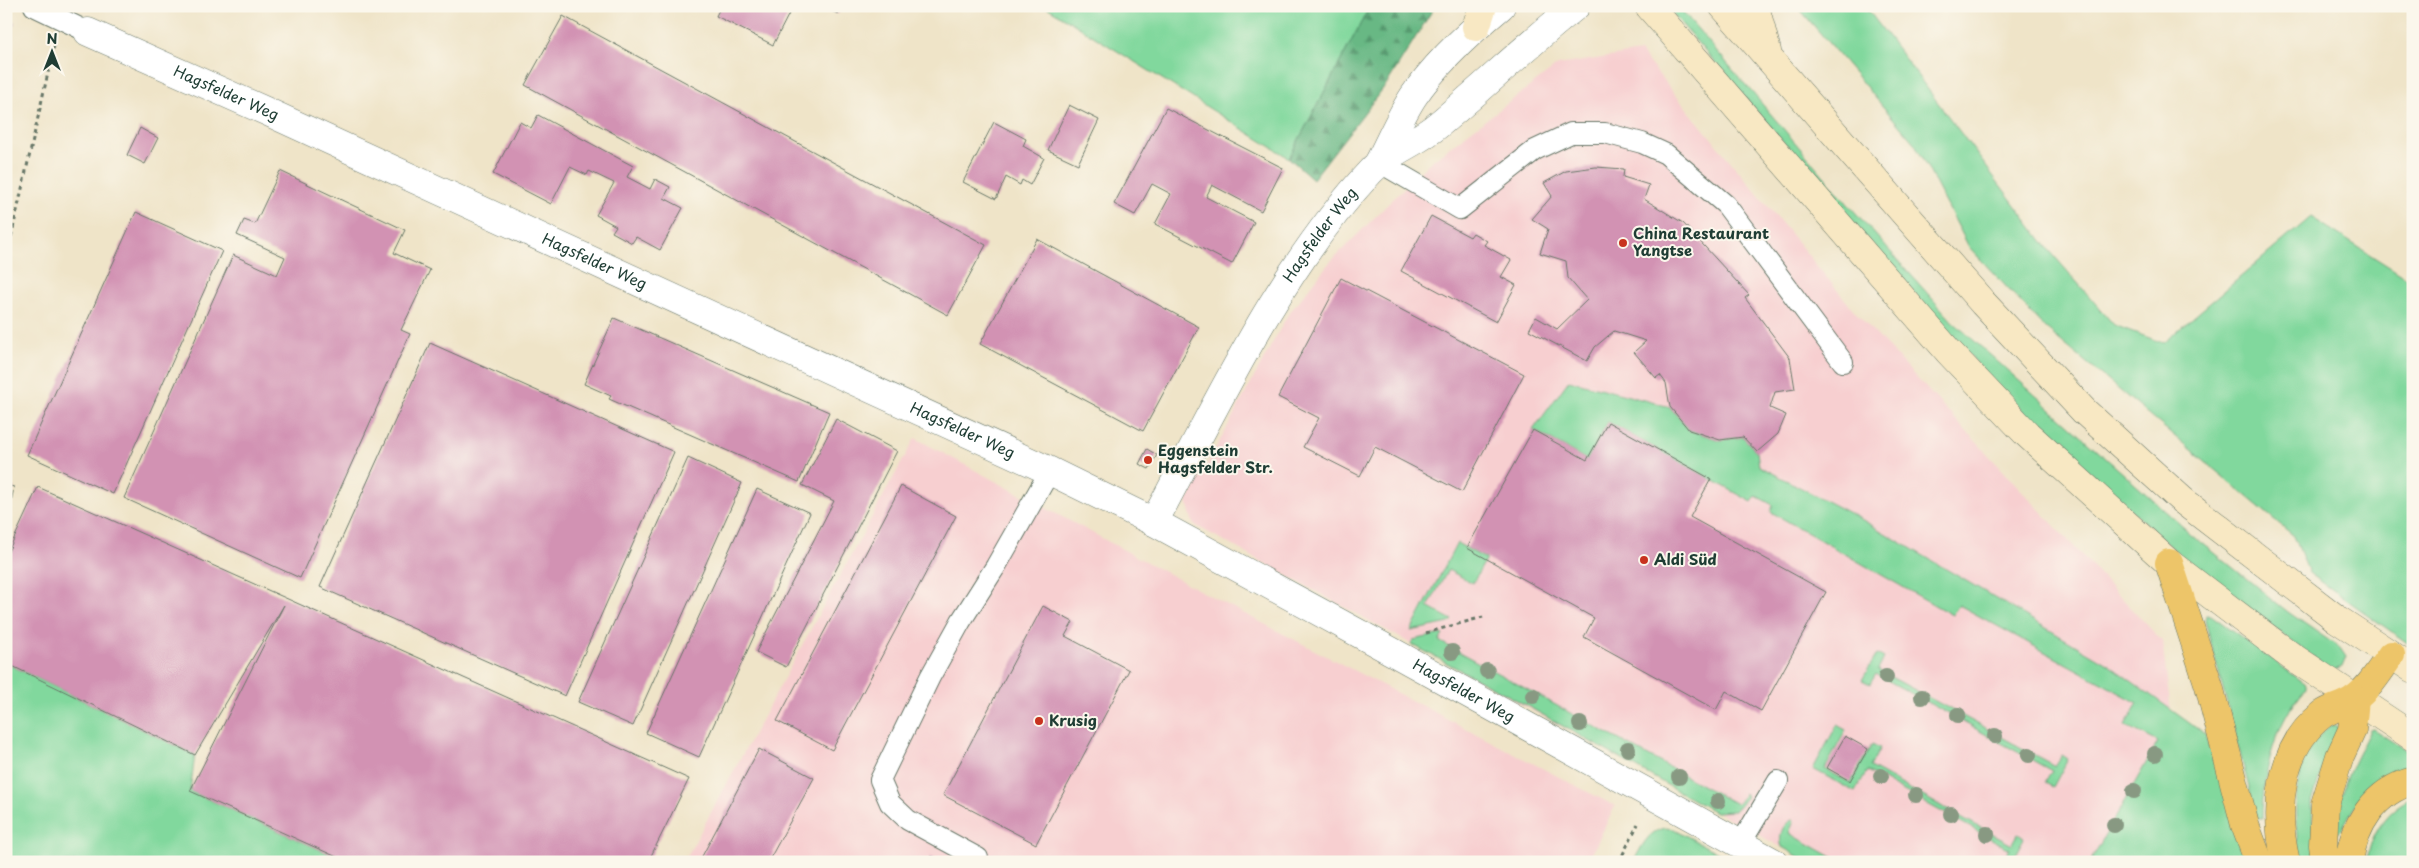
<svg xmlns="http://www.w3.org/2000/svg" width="2419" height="868" font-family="'Playpen Sans',sans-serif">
  <defs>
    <pattern id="forest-firs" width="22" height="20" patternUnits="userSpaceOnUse" patternTransform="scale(1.25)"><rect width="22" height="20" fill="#68b884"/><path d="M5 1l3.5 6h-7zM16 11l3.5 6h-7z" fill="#55976d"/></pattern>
  </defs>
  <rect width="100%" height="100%" fill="#fbf7ec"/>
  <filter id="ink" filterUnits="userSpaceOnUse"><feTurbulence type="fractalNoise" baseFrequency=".02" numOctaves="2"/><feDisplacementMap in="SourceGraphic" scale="10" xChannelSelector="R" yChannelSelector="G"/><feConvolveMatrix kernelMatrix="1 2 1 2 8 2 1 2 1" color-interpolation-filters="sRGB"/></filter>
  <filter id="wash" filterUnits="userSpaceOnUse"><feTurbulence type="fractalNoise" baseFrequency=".0096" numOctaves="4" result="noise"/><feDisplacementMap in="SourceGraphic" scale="20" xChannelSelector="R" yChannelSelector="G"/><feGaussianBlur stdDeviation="1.12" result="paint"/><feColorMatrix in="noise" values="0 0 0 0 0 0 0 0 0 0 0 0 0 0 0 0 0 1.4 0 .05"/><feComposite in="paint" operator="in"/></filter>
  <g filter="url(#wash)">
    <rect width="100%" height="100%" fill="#efe4c8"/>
    <g fill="#f7cfd0">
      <polygon points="1640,52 1857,314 2162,641 2172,719 2140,701 2125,725 2158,742 2090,862 1808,862 1193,524 1187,502 1287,316 1329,263 1430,162 1558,65"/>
      <polygon points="915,438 1195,588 1615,806 1588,862 684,862"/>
    </g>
    <polygon fill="#d2bdc5" points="6,19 15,22 6,65"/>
    <g fill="#81d89d" stroke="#508a68">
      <polygon points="1045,6 1370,6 1289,158"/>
      <polygon points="1666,6 1678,6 1847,203 1952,321 2191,534 2288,612 2340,648 2346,657 2342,667 2332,671 2202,575 2011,401 1928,310"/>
      <polygon points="1797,6 1865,6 2049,250 2114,325 2163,343 2311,217 2413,282 2413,647 2309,573 2294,536 2045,328 1969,247 1915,144"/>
      <polygon points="1569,380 1670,407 1689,430 1720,440 1743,437 1757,452 1759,466 1861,519 2109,665 2206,735 2246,862 2090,862 2158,742 2125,725 2138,703 1959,605 1952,615 1771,512 1773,505 1756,496 1752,502 1608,422 1587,460 1533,430"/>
      <polygon points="1457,543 1486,559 1473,583 1448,570 1428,607 1452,620 1449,623 1411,631"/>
      <path d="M2206,615H2211L2306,684V688C2275,722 2263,772 2262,818H2257L2205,620Z"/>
      <polygon points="1441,634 1443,635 1439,641 1736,804 1745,794 1747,797 1734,811 1715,812 1513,698 1411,644 1413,640"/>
      <polygon points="1877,654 1884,658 1878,670 2055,766 2062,755 2068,759 2053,787 2045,783 2052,771 1876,674 1870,684 1862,680"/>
      <polygon points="6,663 195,755 190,791 348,862 6,862"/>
      <polygon points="1837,725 1846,730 1825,769 1851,783 1872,744 1880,748 1870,767 2012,845 2018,834 2024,838 2011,862 2004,860 2010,849 1867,771 1855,792 1813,769"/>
      <path d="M2332,725L2338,728L2321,771L2312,803L2314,862H2300C2294,821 2290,767 2320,735C2324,731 2327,727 2332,725Z"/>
      <path d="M2373,729L2413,755V764C2375,779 2359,795 2341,831L2338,833C2329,805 2358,755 2370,730Z"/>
      <path d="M2413,798V862H2367C2370,835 2386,808 2413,798Z"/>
      <path d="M1792,820L1794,821L1789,833L1841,862H1808L1782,847C1778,837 1782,824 1792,820Z"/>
      <path d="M1664,828L1674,829L1734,862H1633C1642,847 1647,832 1664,828Z"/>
    </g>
    <polygon fill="url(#forest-firs)" stroke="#447a5c" points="1370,6 1435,6 1388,82 1313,179 1289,158"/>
    <g id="blocks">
      <g fill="#d292b3">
        <polygon points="721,6 793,6 773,45 716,16"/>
        <polygon points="822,6 842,6 838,14"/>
        <polygon points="563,16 986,245 948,315 525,85"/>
        <polygon points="1069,105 1099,120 1078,164 1048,150"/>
        <polygon points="1166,108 1283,168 1261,211 1212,185 1206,197 1254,222 1232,264 1155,224 1171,194 1152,184 1135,215 1114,204"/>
        <polygon points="538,115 633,166 627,177 650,189 655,179 670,187 664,198 683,208 660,250 636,237 632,243 612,232 616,226 596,215 614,183 589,171 587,175 570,167 551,204 493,174 520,122 531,128"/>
        <polygon points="994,122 1026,139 1023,146 1044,158 1030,185 1022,180 1020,185 1006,177 996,199 963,182"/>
        <polygon points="140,128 158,138 145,164 127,155"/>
        <polygon points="1596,167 1624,169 1623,177 1649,185 1644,199 1683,223 1749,295 1745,298 1790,358 1795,389 1775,392 1770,408 1786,415 1778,434 1757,452 1743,437 1720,440 1689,430 1670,407 1666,383 1660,375 1656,378 1634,352 1646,341 1614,331 1595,347 1587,361 1529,330 1536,317 1557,329 1587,300 1568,278 1566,261 1540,253 1548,229 1532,219 1552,196 1544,183 1566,171"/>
        <polygon points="280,171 405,230 394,253 430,270 401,330 410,334 300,578 124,498 233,255 277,275 285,257 237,235 244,220 255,224"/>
        <polygon points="136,212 222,251 113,494 27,455"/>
        <polygon points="1431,216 1470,237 1473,233 1487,241 1484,245 1511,260 1501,277 1516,285 1496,322 1401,271"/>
        <polygon points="1037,239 1199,327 1143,431 980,344"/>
        <polygon points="1341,278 1524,374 1462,492 1375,447 1360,476 1303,447 1319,418 1278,397"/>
        <polygon points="614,318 829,412 799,482 609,399 611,396 584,384"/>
        <polygon points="430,343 674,452 565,696 320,587"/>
        <polygon points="836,419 897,451 786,667 756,652 834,501 802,485"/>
        <polygon points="1608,422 1711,479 1690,517 1826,592 1761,711 1726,691 1716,710 1584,637 1594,618 1467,548 1533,430 1587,460"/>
        <polygon points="1147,449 1157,455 1149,469 1139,464"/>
        <polygon points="688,458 742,483 633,726 578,702"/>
        <polygon points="6,485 14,487 7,523 6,523"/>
        <polygon points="901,486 956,516 832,750 777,721"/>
        <polygon points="38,487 689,779 648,862 348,862 190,791 284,605 195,755 6,663 6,556"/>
        <polygon points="757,489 810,513 699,757 646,733"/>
        <polygon points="1043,606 1073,622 1065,636 1129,670 1036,844 943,795"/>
        <polygon points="1845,736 1868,749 1850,781 1827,768"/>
        <polygon points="759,749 814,778 768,862 699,862"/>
        <polygon points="931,856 943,862 928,862"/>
      </g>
    </g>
  </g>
  <g filter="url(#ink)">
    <use href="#blocks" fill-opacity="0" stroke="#687768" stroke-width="1"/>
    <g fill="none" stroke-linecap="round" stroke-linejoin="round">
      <defs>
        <g id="lane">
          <polyline points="34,6 88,32"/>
          <polyline points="1379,162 1460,209 1535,150 1571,133 1605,133 1642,143 1666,154 1726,205 1843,362"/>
          <polyline points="1741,843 1778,781"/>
          <polyline points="978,858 908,820 890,803 880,780 930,677 961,621 996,566 1050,471"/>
        </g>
        <g id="street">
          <path id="s1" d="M88,32L268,112L1050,471L1154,522L1382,646L1773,862"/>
          <path d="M1379,162C1390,141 1400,117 1413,97C1435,64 1471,31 1501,6"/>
          <path id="s2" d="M1154,522C1217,404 1279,270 1370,172C1389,151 1417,143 1438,125C1485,86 1528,44 1576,6"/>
        </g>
        <g id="secondary">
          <polyline points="1649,6 1949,352 2027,434 2169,563 2291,656 2413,737"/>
          <polyline points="1723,6 1983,303 2084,411 2182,500 2337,619 2413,669"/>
          <polyline points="1755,6 1767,51"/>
          <polyline points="1476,27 1483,6"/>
        </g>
        <g id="highway">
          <polyline points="2169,563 2209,686 2245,825 2259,862"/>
          <path d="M2286,862C2274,812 2278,748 2323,714C2332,708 2345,706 2354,699C2369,689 2380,670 2391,655"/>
          <polyline points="2325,862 2323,845 2325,804 2340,756 2352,730 2355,699"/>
          <path d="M2349,862C2354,824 2375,791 2413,781"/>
        </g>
      </defs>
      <use href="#lane" stroke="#687768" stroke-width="22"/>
      <use href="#street" stroke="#687768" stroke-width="29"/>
      <use href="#secondary" stroke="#687768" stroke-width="29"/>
      <use href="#highway" stroke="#687768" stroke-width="29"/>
      <g stroke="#687768" stroke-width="3" stroke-dasharray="4 4" stroke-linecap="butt">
        <polyline points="6,260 54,46"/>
        <polyline points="1426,633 1483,617"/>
        <polyline points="1619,862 1638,824"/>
      </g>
      <use href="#lane" stroke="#fff" stroke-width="20"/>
      <use href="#street" stroke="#fff" stroke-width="28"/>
      <use href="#secondary" stroke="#f8e8c3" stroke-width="28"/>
      <use href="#highway" stroke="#edc569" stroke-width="28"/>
    </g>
    <g fill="#889982">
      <circle cx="1452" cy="652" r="8"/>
      <circle cx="1487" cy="671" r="8"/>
      <circle cx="1886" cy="677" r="8"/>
      <circle cx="1533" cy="696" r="8"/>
      <circle cx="1922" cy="697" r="8"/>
      <circle cx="1958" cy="715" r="8"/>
      <circle cx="1580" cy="724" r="8"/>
      <circle cx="1995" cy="736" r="8"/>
      <circle cx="1628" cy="749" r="8"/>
      <circle cx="2155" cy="754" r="8"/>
      <circle cx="2029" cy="755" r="8"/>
      <circle cx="1881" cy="776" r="8"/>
      <circle cx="1679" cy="777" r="8"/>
      <circle cx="2134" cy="791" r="8"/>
      <circle cx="1916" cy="795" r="8"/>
      <circle cx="1718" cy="801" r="8"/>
      <circle cx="1951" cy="814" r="8"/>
      <circle cx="2114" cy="825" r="8"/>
      <circle cx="1987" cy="834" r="8"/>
    </g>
  </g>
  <g fill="#c8321e" stroke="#fbf7ec" stroke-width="2">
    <circle cx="1623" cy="243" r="5"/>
    <circle cx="1148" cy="460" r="5"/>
    <circle cx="1644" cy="560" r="5"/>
    <circle cx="1039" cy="721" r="5"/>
  </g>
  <g text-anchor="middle" stroke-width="4" stroke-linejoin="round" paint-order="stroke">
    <g font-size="15" fill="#1f3d34" stroke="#fbf7ec">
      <text dy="5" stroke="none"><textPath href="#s1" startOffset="151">Hagsfelder Weg</textPath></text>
      <text dy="5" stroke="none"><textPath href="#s2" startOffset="332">Hagsfelder Weg</textPath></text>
      <text dy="5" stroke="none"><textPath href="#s1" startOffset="556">Hagsfelder Weg</textPath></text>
      <text dy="5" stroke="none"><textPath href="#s1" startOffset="961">Hagsfelder Weg</textPath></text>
      <text dy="5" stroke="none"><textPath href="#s1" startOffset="1526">Hagsfelder Weg</textPath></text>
    </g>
    <g font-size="15" font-weight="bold" fill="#1f3d34" stroke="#fbf7ec" text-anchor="start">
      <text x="1633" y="239">China Restaurant<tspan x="1633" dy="17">Yangtse</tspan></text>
      <text x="1158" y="456">Eggenstein<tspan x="1158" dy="17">Hagsfelder Str.</tspan></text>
      <text x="1654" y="565">Aldi Süd</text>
      <text x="1049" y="726">Krusig</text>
    </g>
  </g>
  <rect width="2419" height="868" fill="none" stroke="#fbf7ec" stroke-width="25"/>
  <g transform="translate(52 52)" stroke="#fbf7ec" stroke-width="4" paint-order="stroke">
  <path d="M0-4L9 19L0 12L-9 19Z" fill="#1f3d34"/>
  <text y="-8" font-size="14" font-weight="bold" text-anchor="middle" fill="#1f3d34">N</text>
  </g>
</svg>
